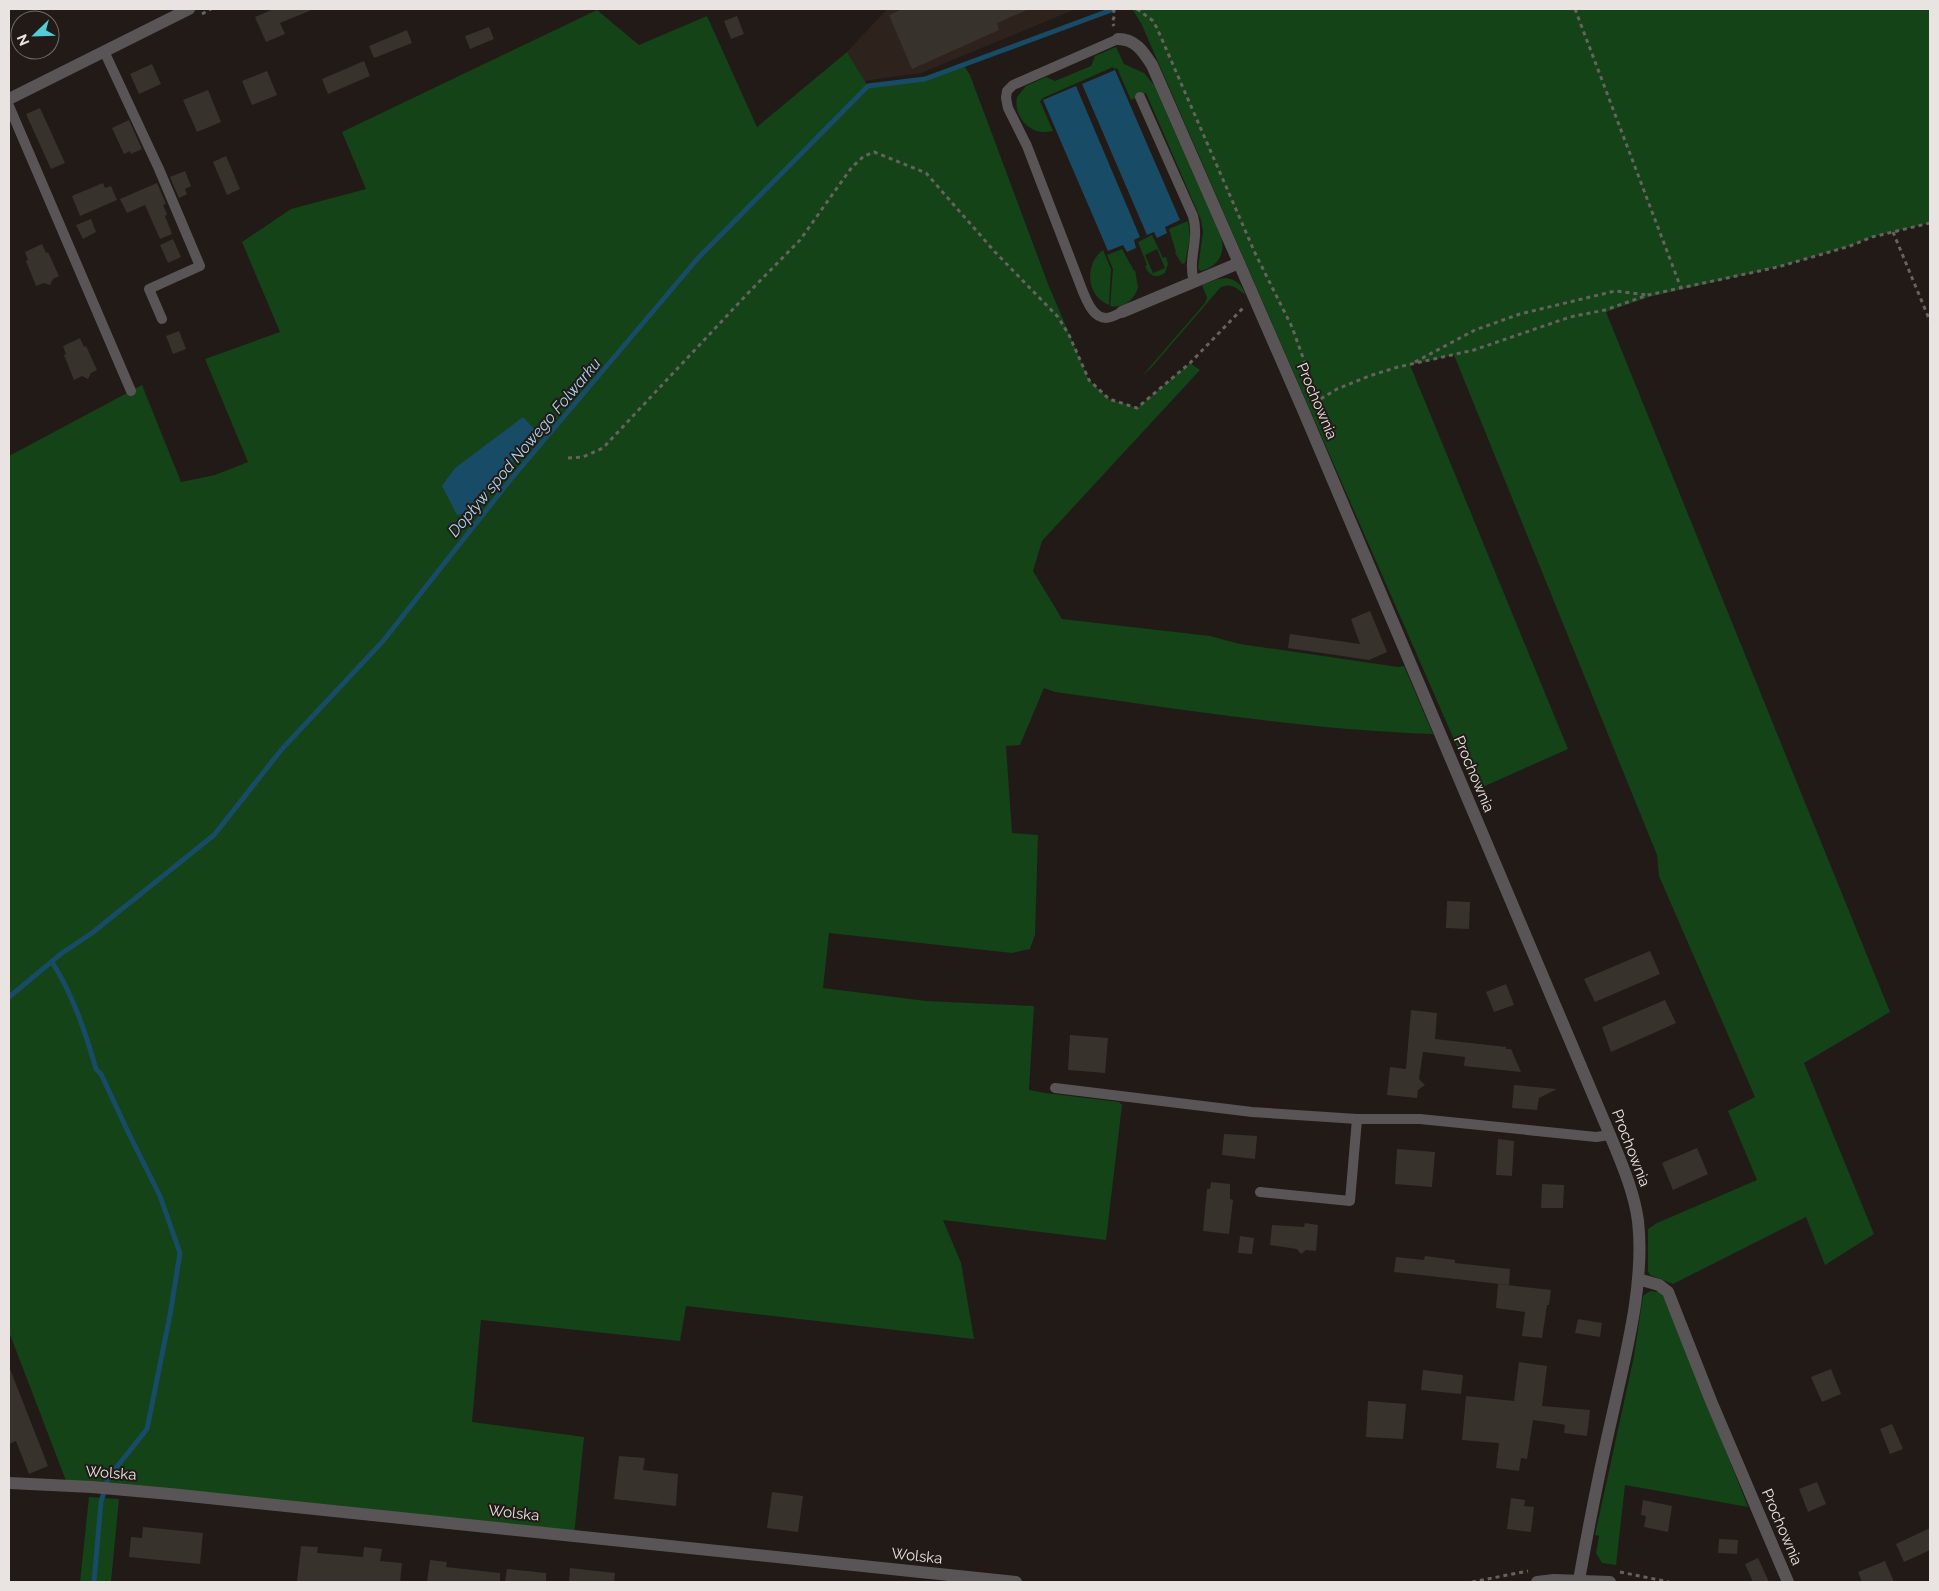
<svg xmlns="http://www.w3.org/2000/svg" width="1939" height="1591" font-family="Raleway,sans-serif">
  <rect width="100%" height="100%" fill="#211a17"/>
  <polygon fill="#2e221c" points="887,9 1076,9 921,73 864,81 847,52"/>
  <g fill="#134317" fill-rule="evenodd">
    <polygon points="1132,9 1930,9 1930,223 1872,237 1850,246 1778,267 1649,297 1606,312 1890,1012 1804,1063 1874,1234 1825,1265 1806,1217 1673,1284 1650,1275 1648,1271 1648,1229 1657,1223 1757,1180 1728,1111 1755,1097 1659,876 1657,855 1454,355 1410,365 1568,749 1476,790 1141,23"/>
    <path d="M597,10L639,45L707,16L757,127L847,52L868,86L925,79L963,64L970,75L1048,284L1089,380L1109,399L1137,408L1190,363L1200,370L1042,541L1033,571L1062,619L1210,636L1240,644L1398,667L1404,666L1433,734C1306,730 1181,709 1055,692L1044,688L1020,745L1006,746L1012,833L1038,835L1035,935L1030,949L1012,953L829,933L823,988L926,1001L1034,1006L1029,1090L1045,1093L1119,1102L1122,1105L1106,1240L943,1220L961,1263L974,1339L686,1306L680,1341L481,1320L472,1422L584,1437L574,1536L68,1486L9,1332V456L142,385L181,482L215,475L248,462L205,359L280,332L242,242L291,209L366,189L342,132Z"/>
    <path d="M1116,47L1124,64L1144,73L1154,85L1221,237C1226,254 1218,267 1200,271L1198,268L1203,232L1201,220L1146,93L1131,100L1117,68L1114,69L1113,67L1043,98L1040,101L1053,131C1032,137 1013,118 1017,97L1026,86L1046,77L1055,81L1091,66L1095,56Z"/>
    <polygon points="1188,221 1190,237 1185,263 1182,264 1175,253 1176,252 1169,229"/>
    <path d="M1152,235L1163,258L1166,257L1168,264L1165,273C1156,279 1149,276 1145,266L1147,265L1138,242ZM1157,249L1165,268L1153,273L1145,255Z"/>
    <path d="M1122,249L1134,271L1135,270L1138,288C1134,300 1123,309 1110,306L1113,269L1107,255Z"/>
    <path d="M1103,250L1111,269L1109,305C1087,297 1083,265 1103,250Z"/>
    <path d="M1227,278C1236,280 1243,285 1245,295C1237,288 1230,282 1220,288L1151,368L1142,376L1205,303L1207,298L1202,285L1218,279Z"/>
    <polygon points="1650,1291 1659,1292 1666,1300 1748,1507 1625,1485 1616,1565 1602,1563 1596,1553 1599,1536 1595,1535 1634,1356 1643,1296"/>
    <polygon points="89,1497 119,1499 111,1582 80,1582"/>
  </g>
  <g fill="#174b66">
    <polygon points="1115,70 1180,220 1165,227 1167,233 1157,238 1154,232 1147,235 1082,84"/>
    <polygon points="1076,86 1140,237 1134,240 1136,248 1127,252 1123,245 1108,251 1043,100"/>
    <polygon points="523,417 538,433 536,437 464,514 457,515 442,486 455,468"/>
  </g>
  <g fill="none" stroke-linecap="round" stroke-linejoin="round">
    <g stroke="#174b66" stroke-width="5">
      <path d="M52,962C73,995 85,1031 96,1069L101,1074L129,1134L160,1196L180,1253L170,1315L147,1429L108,1478L101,1502L94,1582"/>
      <polyline points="9,997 62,953 92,933 214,835 282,749 383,641 511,479 699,257 868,86 925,79 1114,9"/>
    </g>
  </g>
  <g fill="#38322d">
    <polygon points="274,9 314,9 280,23 285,34 266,42 255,17"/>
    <polygon points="902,9 1029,9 997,23 999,30 912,69 889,15"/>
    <polygon points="737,16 744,34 731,39 724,21"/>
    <polygon points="489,27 494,39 470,49 465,36"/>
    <polygon points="407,30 412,43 374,58 369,46"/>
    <polygon points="364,61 370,76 328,94 322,79"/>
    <polygon points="152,64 161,84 139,94 130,74"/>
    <polygon points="267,71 277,95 252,105 242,81"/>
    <polygon points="208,90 221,122 197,132 183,100"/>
    <polygon points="40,108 65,163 51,169 26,114"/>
    <polygon points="129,120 142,149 131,154 130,151 124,154 112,128"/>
    <polygon points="226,156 240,189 227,195 213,162"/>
    <polygon points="185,171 191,186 185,189 187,194 179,198 170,177"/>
    <polygon points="103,183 105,188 111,186 117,200 80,216 72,196"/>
    <polygon points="157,183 166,204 163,205 167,214 165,216 172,234 160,239 145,205 127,213 120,199"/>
    <polygon points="91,219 96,232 83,239 76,225"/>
    <polygon points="173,239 181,257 168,263 160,245"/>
    <polygon points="42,244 46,253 48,252 59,276 53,279 50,285 44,283 36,286 26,261 28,260 25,252"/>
    <polygon points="179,331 186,349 173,354 166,336"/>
    <polygon points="80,338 84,347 86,346 97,370 91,373 88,379 82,376 74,380 64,355 66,354 63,346"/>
    <polygon points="1370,611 1387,652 1369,660 1288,648 1290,634 1360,644 1351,619"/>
    <polygon points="1447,901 1470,902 1469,929 1446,928"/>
    <polygon points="1650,951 1660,974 1595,1002 1584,979"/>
    <polygon points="1506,984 1514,1005 1494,1012 1486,992"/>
    <polygon points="1665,1000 1676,1023 1611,1052 1602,1027"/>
    <polygon points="1411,1010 1437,1013 1435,1039 1506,1047 1506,1049 1511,1049 1521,1072 1464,1066 1465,1057 1423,1052 1419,1079 1425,1085 1418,1090 1417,1098 1387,1095 1390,1067 1406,1069"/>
    <polygon points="1070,1035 1108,1038 1105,1073 1068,1070"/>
    <polygon points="1514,1085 1557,1089 1539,1098 1537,1110 1512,1108"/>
    <polygon points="1224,1134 1257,1136 1255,1159 1222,1155"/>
    <polygon points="1498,1139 1514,1141 1512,1176 1496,1175"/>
    <polygon points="1697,1148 1708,1174 1673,1190 1662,1163"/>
    <polygon points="1397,1149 1435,1152 1432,1187 1395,1184"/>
    <polygon points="1211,1182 1230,1184 1230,1199 1233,1200 1229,1234 1203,1231 1207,1189 1210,1189"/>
    <polygon points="1542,1184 1564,1185 1563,1208 1541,1208"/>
    <polygon points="1305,1223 1318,1225 1316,1251 1306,1250 1301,1254 1297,1249 1270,1245 1272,1225 1304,1227"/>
    <polygon points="1240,1236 1254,1238 1252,1254 1238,1253"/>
    <polygon points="1425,1256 1455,1260 1455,1263 1510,1269 1509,1285 1394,1272 1396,1257 1424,1260"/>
    <polygon points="1498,1284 1551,1290 1549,1305 1547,1305 1542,1338 1522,1336 1525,1312 1496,1308"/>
    <polygon points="1578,1319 1602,1323 1600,1337 1575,1333"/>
    <polygon points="1519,1362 1547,1366 1542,1406 1590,1410 1587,1436 1564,1433 1565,1425 1561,1424 1533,1420 1527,1459 1521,1458 1519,1471 1496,1468 1499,1443 1462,1440 1466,1396 1514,1401"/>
    <polygon points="10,1369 48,1466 29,1474 16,1441 9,1444"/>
    <polygon points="1831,1369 1841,1394 1822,1402 1811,1377"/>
    <polygon points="1423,1370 1463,1375 1461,1394 1421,1390"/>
    <polygon points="1368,1401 1406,1404 1403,1439 1366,1437"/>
    <polygon points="1892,1424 1903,1449 1890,1454 1880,1429"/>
    <polygon points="619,1456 645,1458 643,1470 678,1474 676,1506 614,1499"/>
    <polygon points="1817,1482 1826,1504 1808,1512 1799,1489"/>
    <polygon points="772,1492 803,1496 798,1532 767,1528"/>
    <polygon points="1511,1498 1525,1500 1524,1506 1534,1507 1531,1532 1507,1529"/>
    <polygon points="1643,1500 1672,1506 1668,1532 1644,1527 1646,1516 1641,1515"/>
    <polygon points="143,1527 203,1533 200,1564 129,1557 131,1537 142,1538"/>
    <polygon points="1930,1528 1930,1550 1904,1562 1896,1544"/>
    <polygon points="1719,1539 1738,1540 1737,1554 1718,1553"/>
    <polygon points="301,1546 318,1547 317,1553 363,1557 364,1547 382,1549 380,1561 402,1563 400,1582 297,1581"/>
    <polygon points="1758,1558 1769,1582 1753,1582 1745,1564"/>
    <polygon points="430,1560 447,1562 446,1567 500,1573 500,1582 427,1582"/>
    <polygon points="1885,1561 1894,1582 1862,1582 1858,1572"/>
    <polygon points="570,1568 615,1573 614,1582 569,1582"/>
    <polygon points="507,1569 546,1573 546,1582 505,1582"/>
  </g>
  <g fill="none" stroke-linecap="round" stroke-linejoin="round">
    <g stroke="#68625f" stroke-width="3" stroke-dasharray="4 4" stroke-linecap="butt">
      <polyline points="1113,9 1115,15 1112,22 1114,26"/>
      <polyline points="1137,9 1152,20 1157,28 1255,253 1292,327 1306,366 1312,391"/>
      <polyline points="1575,9 1681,288"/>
      <polyline points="202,14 211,9"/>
      <polyline points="1893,232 1930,321"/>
      <polyline points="1415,362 1475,330 1520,314 1615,291 1648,295"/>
      <polyline points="1314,403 1337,389 1369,376 1398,367 1474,350 1570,317 1605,310 1648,295 1778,267 1850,246 1872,237 1930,223"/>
      <polyline points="568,458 583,457 603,448 751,290 800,240 852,167 864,156 874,152 926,173 995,252 1058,317 1069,335 1089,380 1109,399 1137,408 1190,363 1243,308"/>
      <polyline points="1620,1572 1669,1582"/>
      <polyline points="1472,1582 1528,1571"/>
    </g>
    <g stroke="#595556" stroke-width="10">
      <path d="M1118,39L1013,85L1007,91L1006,98L1008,108L1027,146L1083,292C1087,301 1093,318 1106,318C1111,318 1118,314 1122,312"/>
      <polyline points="104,51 159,169 200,266 149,289 162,319"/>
      <path d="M1140,97L1193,216C1200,240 1187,259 1194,281"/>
      <polyline points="9,106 131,391"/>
      <polyline points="1055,1088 1252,1112 1357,1119 1420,1119 1596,1137 1610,1135"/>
      <polyline points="1260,1192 1350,1201 1357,1119"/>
    </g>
    <g stroke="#595556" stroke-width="12">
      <path d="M1118,39C1135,39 1143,51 1152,65L1239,263L1122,312"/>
      <polyline points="9,99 189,9"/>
      <path d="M1239,263L1304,412L1610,1135C1621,1162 1634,1191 1638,1221C1645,1282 1626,1353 1613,1412C1600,1468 1589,1524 1579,1580"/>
      <polyline points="1638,1279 1659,1285 1668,1292 1711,1401 1788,1582"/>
      <polyline points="9,1483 92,1487 170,1494 1016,1582"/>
    </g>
    <polyline stroke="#595556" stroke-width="12" points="1537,1582 1554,1580 1610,1582"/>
  </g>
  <g text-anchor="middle" stroke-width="4" stroke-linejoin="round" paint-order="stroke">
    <g font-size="15" fill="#e9e4e2" stroke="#211a17">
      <text transform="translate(1317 401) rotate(67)" y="5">Prochownia</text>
      <text transform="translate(1474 774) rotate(67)" y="5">Prochownia</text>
      <text transform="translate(1631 1148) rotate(69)" y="5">Prochownia</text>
      <text transform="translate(111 1473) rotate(4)" y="5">Wolska</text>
      <text transform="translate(514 1513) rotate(6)" y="5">Wolska</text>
      <text transform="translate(1782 1527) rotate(67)" y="5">Prochownia</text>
      <text transform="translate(917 1556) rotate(6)" y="5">Wolska</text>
    </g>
    <g font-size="16" font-style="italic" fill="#a9d4ef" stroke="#211a17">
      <text transform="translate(524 447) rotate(-50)" y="6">Dopływ spod Nowego Folwarku</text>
    </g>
  </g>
  <rect width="1939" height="1591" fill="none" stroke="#e9e4e2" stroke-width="20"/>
  <g transform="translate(35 35) rotate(247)"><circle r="24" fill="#211a17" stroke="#716b68"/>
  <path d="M0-4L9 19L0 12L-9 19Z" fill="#52ccd5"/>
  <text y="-8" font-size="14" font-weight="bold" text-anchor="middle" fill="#e9e4e2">N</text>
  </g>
</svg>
